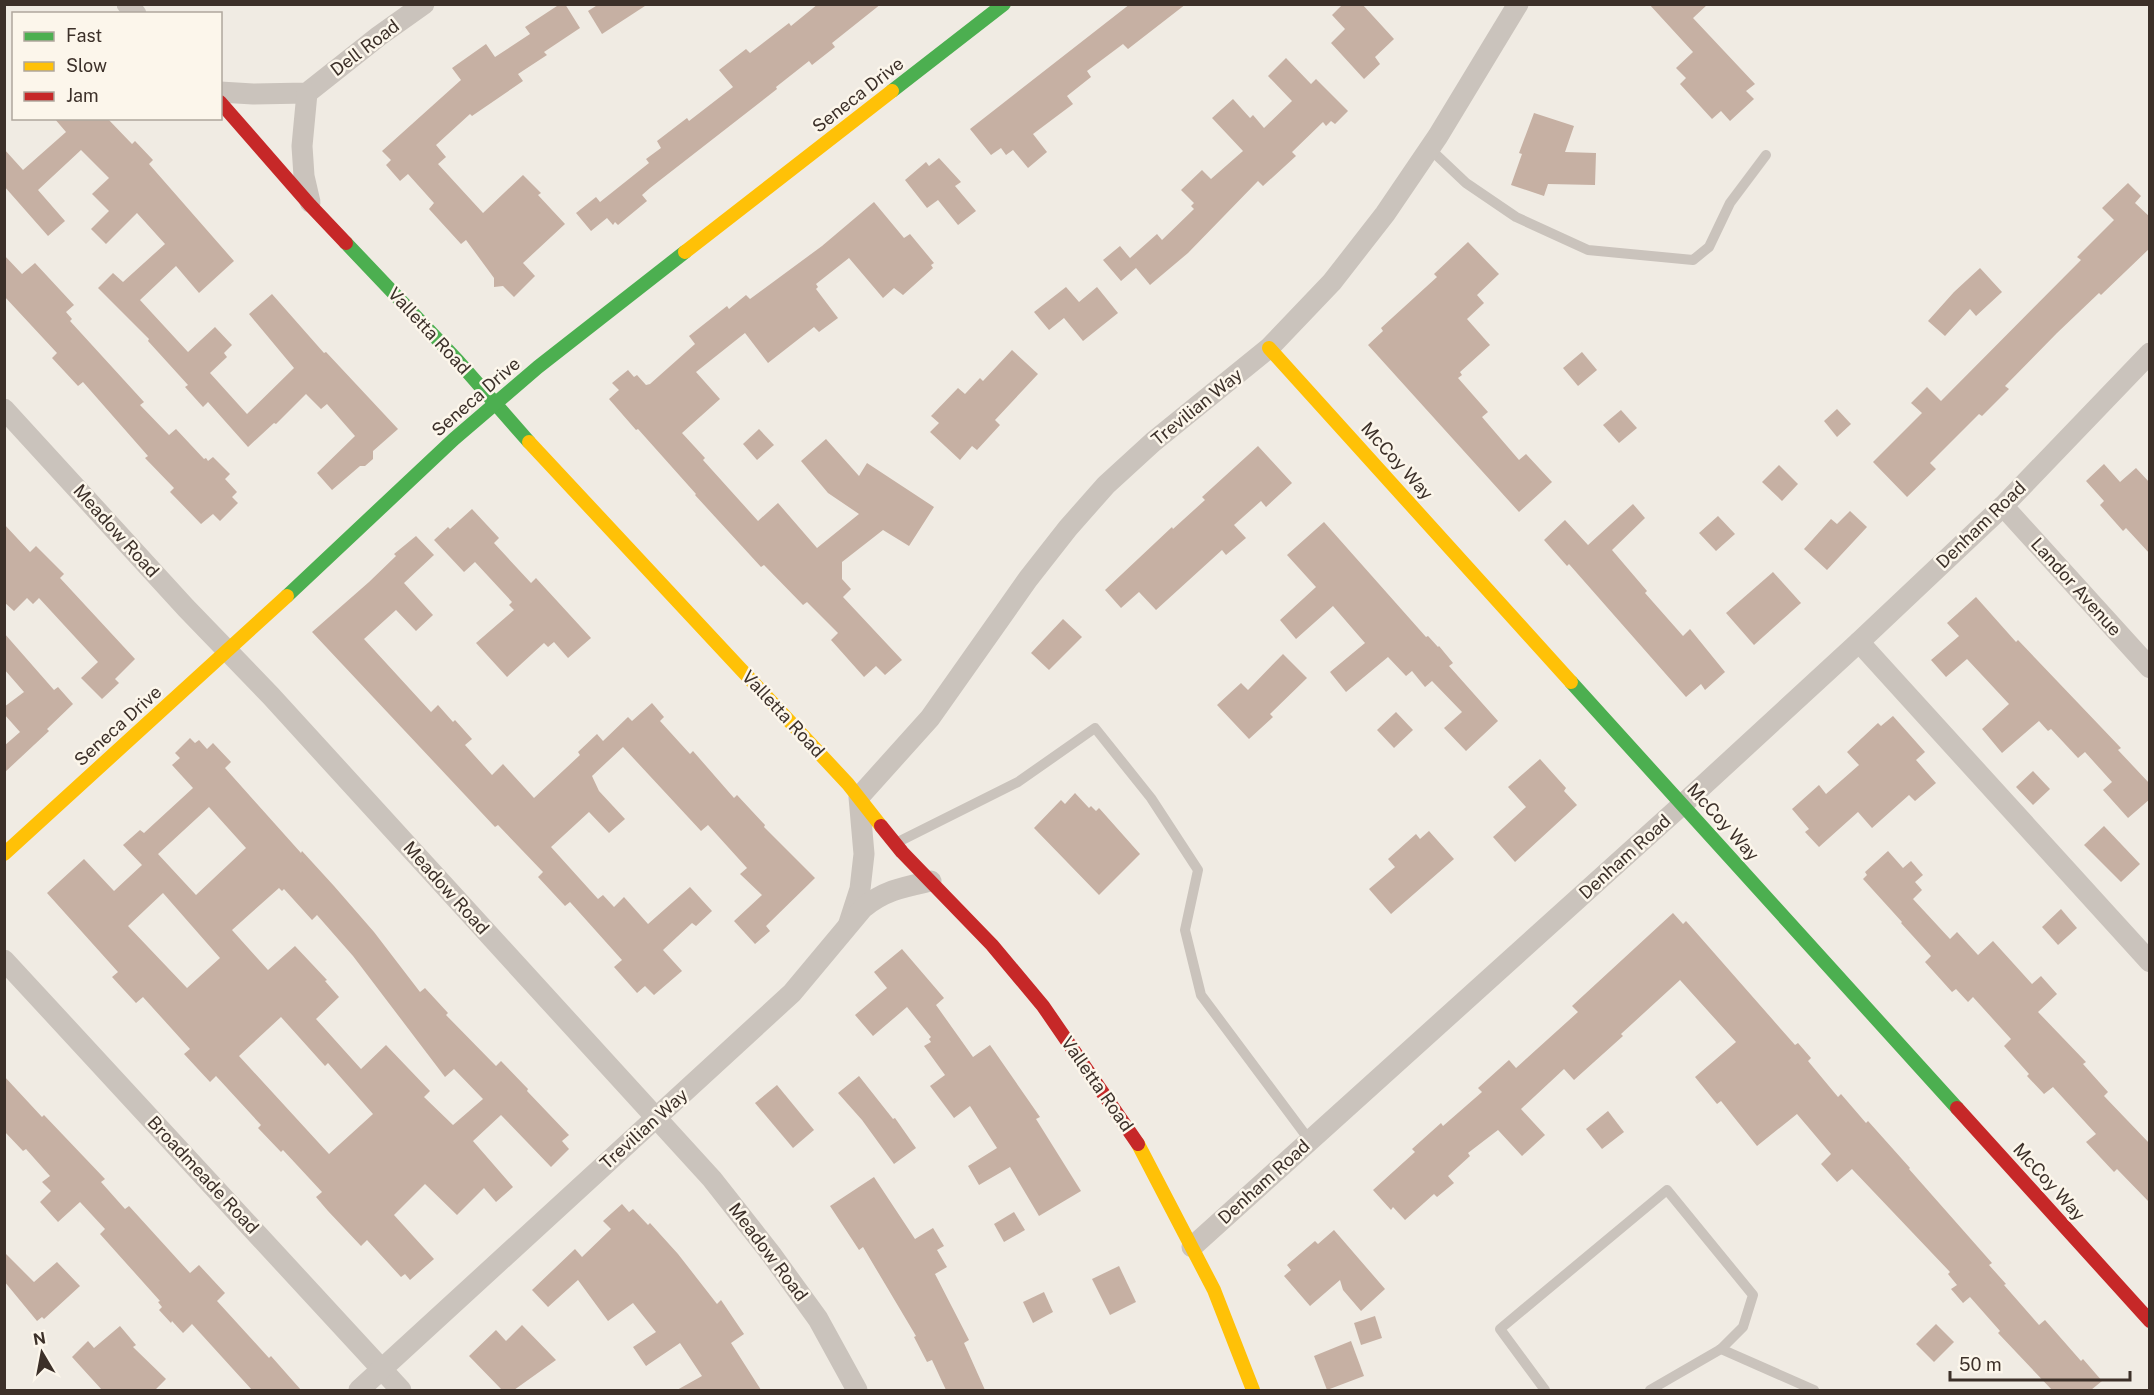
<svg xmlns="http://www.w3.org/2000/svg" width="2154" height="1395" font-family="'Public Sans',sans-serif">
  <rect width="100%" height="100%" fill="#f0ebe3"/>
  <g fill="#c6b0a3" fill-rule="evenodd">
    <polygon points="560,4 565,4 580,28 544,52 547,55 518,74 523,81 472,116 470,114 436,145 446,157 438,164 483,213 523,175 541,193 538,195 565,224 523,263 535,276 514,297 503,286 494,287 494,278 466,240 461,244 429,209 434,203 408,174 400,181 386,165 391,160 382,151 461,80 452,68 486,44 495,57 530,34 525,27"/>
    <polygon points="599,4 648,4 602,34 588,11"/>
    <polygon points="818,4 881,4 832,43 835,47 812,65 809,61 776,87 777,89 650,188 642,195 647,201 618,225 615,222 613,225 607,218 591,231 576,213 596,197 600,202 649,163 646,159 661,148 657,141 687,118 689,121 733,87 719,70 746,49 750,53 789,23 791,26"/>
    <polygon points="1130,4 1186,4 1128,49 1123,44 1087,71 1091,77 1067,96 1073,104 1033,134 1047,152 1028,168 1013,150 1006,155 1001,148 991,155 970,129"/>
    <polygon points="1343,4 1362,4 1394,39 1375,57 1380,64 1364,79 1331,43 1345,29 1332,15"/>
    <polygon points="1649,4 1708,4 1693,18 1755,84 1746,91 1754,99 1730,121 1721,111 1712,119 1680,84 1686,78 1676,68 1693,52"/>
    <polygon points="1286,58 1311,84 1316,79 1348,111 1335,124 1331,121 1326,126 1323,122 1292,152 1296,156 1263,186 1258,181 1188,253 1150,285 1136,268 1121,281 1103,260 1120,246 1130,258 1157,234 1162,240 1194,209 1191,206 1194,203 1181,190 1202,170 1211,179 1243,151 1212,118 1233,99 1250,118 1253,115 1264,128 1292,101 1268,76"/>
    <polygon points="1534,113 1574,126 1565,152 1596,153 1595,185 1548,184 1544,196 1511,185 1522,154 1519,153"/>
    <polygon points="54,118 107,118 132,144 135,141 153,160 149,164 234,261 199,293 176,266 140,300 188,352 215,327 232,345 224,353 227,357 210,373 247,414 294,368 249,314 272,294 324,353 326,352 398,429 373,451 373,459 365,466 360,466 332,490 317,473 355,436 327,404 321,409 306,394 276,424 274,423 248,447 208,402 203,407 185,387 188,385 148,341 149,339 98,288 113,273 123,282 165,244 137,213 106,244 91,229 109,211 92,194 109,178 81,150 38,190 65,221 48,236 4,186 4,149 23,170 66,132"/>
    <polygon points="939,158 961,182 955,186 976,211 958,225 938,200 927,208 905,180 926,162 929,166"/>
    <polygon points="2128,183 2141,196 2135,203 2150,217 2150,248 2101,295 2099,293 2057,333 2005,386 2009,389 1982,416 1979,414 1930,463 1936,469 1907,497 1873,462 1922,413 1911,403 1927,387 1941,401 2081,260 2077,257 2114,220 2102,208"/>
    <polygon points="874,202 904,238 910,234 934,263 931,265 933,268 903,295 894,288 883,298 849,258 816,284 818,287 816,289 838,318 819,332 814,327 768,363 745,333 696,372 720,399 682,433 705,458 703,460 758,521 778,503 817,548 859,514 828,493 801,461 826,439 859,476 867,463 934,507 909,546 883,530 842,562 842,579 851,589 843,597 902,660 885,675 876,666 864,677 831,640 838,633 807,602 803,605 764,565 761,567 695,495 696,494 638,429 636,430 609,399 619,390 612,383 628,370 634,377 637,375 646,385 650,384 695,344 689,336 727,306 729,309 746,295 750,299 822,246"/>
    <polygon points="1468,242 1499,274 1477,295 1484,303 1467,319 1490,345 1460,372 1462,375 1458,378 1488,412 1482,417 1519,460 1526,454 1552,482 1519,512 1368,345 1383,331 1381,328 1426,287 1437,277 1434,274"/>
    <polygon points="4,255 22,274 35,263 74,305 66,312 72,319 70,321 144,402 140,405 169,435 176,429 204,459 206,458 208,461 213,457 230,474 225,479 237,492 232,497 238,503 220,521 213,514 201,524 170,492 174,488 145,458 148,456 83,382 78,386 52,358 57,353 4,296"/>
    <polygon points="1980,268 2002,292 1976,316 1970,309 1945,336 1928,321 1954,292"/>
    <polygon points="1066,287 1079,302 1097,287 1118,313 1083,341 1064,318 1049,330 1034,312"/>
    <polygon points="1012,350 1038,374 995,420 1000,425 977,450 972,446 960,460 930,432 939,423 931,416 958,388 965,394 980,378 983,381"/>
    <polygon points="1582,352 1597,370 1578,386 1563,368"/>
    <polygon points="1837,409 1851,424 1837,437 1824,421"/>
    <polygon points="1621,410 1637,428 1619,443 1603,425"/>
    <polygon points="759,429 774,445 757,460 743,444"/>
    <polygon points="1258,446 1292,483 1266,507 1261,501 1234,525 1246,538 1226,555 1222,550 1156,610 1139,592 1121,608 1105,590 1172,527 1173,529 1205,500 1202,497"/>
    <polygon points="2104,464 2120,482 2136,468 2150,483 2150,554 2126,528 2123,531 2100,505 2104,501 2086,481"/>
    <polygon points="1779,465 1798,484 1782,501 1762,482"/>
    <polygon points="1633,504 1645,518 1612,550 1647,591 1645,593 1683,636 1690,629 1725,672 1705,690 1701,684 1686,697 1569,564 1567,566 1544,540 1565,520 1588,545"/>
    <polygon points="472,509 499,538 494,543 531,583 536,578 591,638 568,658 554,642 548,647 544,643 507,677 476,643 514,610 509,605 512,602 475,562 464,572 434,540 448,527 450,529"/>
    <polygon points="1850,511 1867,527 1827,570 1804,549 1831,519 1837,524"/>
    <polygon points="1718,516 1735,534 1716,551 1699,533"/>
    <polygon points="1324,522 1426,637 1428,636 1438,647 1439,646 1453,663 1449,666 1498,721 1466,751 1444,728 1462,712 1432,681 1425,687 1412,671 1406,676 1388,657 1346,692 1330,672 1365,643 1333,606 1296,639 1280,620 1316,587 1287,555"/>
    <polygon points="4,524 30,552 36,546 64,574 60,578 135,659 115,679 119,683 102,699 81,678 98,662 39,598 33,604 27,598 14,611 4,602"/>
    <polygon points="416,536 434,555 404,583 433,615 416,631 396,610 364,639 431,712 438,705 453,722 455,720 472,739 465,745 492,775 503,764 534,798 580,755 578,752 597,734 603,741 628,717 632,721 652,703 664,717 660,721 690,754 693,751 734,798 737,795 765,825 764,827 815,878 766,926 770,931 755,944 734,921 762,895 740,874 747,868 708,825 701,831 623,747 592,776 599,791 625,819 609,833 589,812 551,847 598,899 603,895 614,907 624,897 648,924 690,887 712,911 696,926 692,923 663,950 682,971 654,995 645,986 637,993 614,967 622,960 570,902 565,906 538,877 543,872 498,825 495,827 312,632 369,582 396,556 394,554"/>
    <polygon points="1773,572 1801,603 1754,645 1726,613"/>
    <polygon points="1976,597 2016,642 2018,640 2121,748 2118,750 2150,784 2150,799 2128,818 2103,790 2112,782 2085,752 2078,758 2051,729 2048,731 2039,721 2002,753 1982,729 2009,704 1967,659 1946,677 1931,660 1959,636 1947,623"/>
    <polygon points="1063,619 1082,637 1049,670 1031,653"/>
    <polygon points="4,633 54,690 58,687 73,704 47,729 49,731 4,773 4,746 20,732 4,714 4,707 24,692 4,669"/>
    <polygon points="1283,654 1307,678 1270,714 1273,717 1249,739 1217,705 1241,683 1248,690"/>
    <polygon points="1396,712 1413,730 1394,748 1377,730"/>
    <polygon points="1893,716 1925,752 1916,760 1936,783 1915,801 1909,795 1872,828 1858,812 1819,847 1805,832 1809,829 1792,809 1819,785 1826,794 1859,765 1847,752 1878,723 1881,726"/>
    <path d="M190,738L195,743L199,740L207,749L213,743L231,762L225,768L301,853L302,851L334,886L374,932L420,992L425,988L448,1013L446,1015L496,1066L501,1061L528,1089L527,1091L569,1135L562,1141L569,1149L551,1167L501,1115L473,1141L513,1187L496,1202L484,1188L457,1215L425,1184L394,1215L434,1259L410,1280L405,1274L401,1277L367,1240L361,1246L328,1211L316,1197L322,1192L283,1150L281,1152L258,1128L261,1125L216,1076L210,1082L184,1054L190,1049L143,997L136,1003L112,977L118,972L47,893L84,859L114,891L142,865L123,845L140,830L144,833L193,788L172,765L180,758L175,753ZM209,807L246,848L196,895L158,854ZM279,888L282,891L284,889L312,920L317,915L353,956L445,1077L454,1069L483,1099L453,1125L424,1097L430,1091L386,1045L361,1069L316,1019L339,997L325,981L327,980L295,946L268,970L232,930ZM163,893L220,958L187,988L128,926ZM281,1017L325,1066L328,1063L373,1114L329,1154L239,1056Z"/>
    <polygon points="1540,759 1566,788 1564,791 1577,805 1515,862 1493,837 1526,807 1508,787"/>
    <polygon points="2033,771 2050,789 2033,805 2016,787"/>
    <polygon points="1075,793 1089,808 1091,806 1096,811 1099,808 1140,854 1099,895 1034,828 1061,800 1065,804"/>
    <polygon points="2104,826 2140,864 2121,882 2084,845"/>
    <polygon points="1429,831 1454,859 1391,914 1369,889 1395,867 1388,859 1416,834 1420,839"/>
    <polygon points="1888,851 1903,868 1911,861 1923,875 1915,882 1922,890 1913,899 1950,939 1957,932 1978,955 1993,941 2032,984 2041,976 2057,994 2038,1012 2086,1062 2083,1064 2108,1092 2104,1096 2150,1144 2150,1203 2117,1169 2114,1172 2086,1142 2096,1134 2053,1087 2044,1094 2027,1076 2029,1074 2004,1046 2011,1039 1973,997 1968,1002 1956,989 1952,992 1925,962 1931,956 1901,923 1902,922 1863,879 1867,875 1865,872"/>
    <polygon points="2061,909 2077,928 2058,945 2042,927"/>
    <polygon points="1673,913 1683,924 1686,921 1795,1045 1798,1043 1811,1058 1808,1061 1838,1097 1841,1094 1866,1123 1868,1121 1910,1168 1909,1169 1992,1263 1989,1265 2006,1284 2004,1285 2039,1325 2045,1320 2081,1361 2083,1359 2102,1381 2091,1390 2052,1390 1998,1333 2000,1331 1970,1297 1963,1303 1951,1289 1957,1285 1948,1274 1950,1272 1852,1169 1837,1182 1821,1164 1831,1154 1797,1114 1757,1146 1721,1101 1717,1104 1695,1077 1736,1042 1680,980 1621,1034 1623,1036 1574,1080 1564,1069 1521,1109 1545,1135 1522,1156 1498,1130 1468,1153 1470,1156 1448,1176 1454,1183 1437,1197 1434,1194 1405,1220 1393,1207 1391,1210 1373,1190 1415,1152 1412,1149 1441,1123 1443,1126 1482,1092 1478,1088 1509,1060 1516,1068 1578,1012 1572,1006"/>
    <polygon points="902,949 944,998 936,1005 973,1057 990,1045 1040,1117 1036,1119 1081,1191 1039,1216 1010,1167 979,1185 968,1166 997,1148 970,1106 954,1118 930,1086 945,1075 924,1046 931,1042 929,1039 931,1037 907,1007 873,1036 855,1015 887,988 874,972"/>
    <polygon points="4,1076 42,1117 44,1115 105,1179 101,1182 125,1209 129,1206 190,1273 199,1265 225,1293 217,1301 269,1358 271,1356 301,1390 252,1390 192,1324 183,1333 172,1321 171,1323 159,1310 162,1307 158,1302 160,1301 100,1234 105,1229 80,1202 58,1222 40,1202 51,1191 42,1182 50,1176 26,1149 23,1151 4,1131"/>
    <polygon points="859,1076 893,1119 895,1118 916,1148 894,1164 862,1120 838,1093"/>
    <polygon points="777,1085 814,1130 793,1148 755,1103"/>
    <polygon points="1608,1111 1624,1132 1602,1149 1586,1129"/>
    <polygon points="874,1177 915,1239 933,1228 944,1246 937,1250 947,1267 935,1274 969,1340 964,1343 985,1390 946,1390 932,1360 927,1362 914,1337 916,1336 863,1247 859,1250 830,1206"/>
    <polygon points="622,1204 629,1212 633,1209 648,1225 650,1223 678,1254 717,1304 721,1300 744,1334 731,1343 761,1390 677,1390 702,1376 680,1343 646,1366 633,1347 656,1332 633,1303 608,1321 578,1280 548,1307 532,1290 575,1249 582,1257 611,1229 603,1221"/>
    <polygon points="1014,1212 1025,1230 1004,1242 994,1224"/>
    <polygon points="1334,1230 1385,1289 1361,1311 1343,1290 1340,1280 1310,1306 1284,1276 1291,1270 1287,1265 1315,1241 1318,1244"/>
    <polygon points="4,1252 34,1282 57,1262 80,1286 44,1319 42,1317 37,1321 4,1281"/>
    <polygon points="1119,1266 1136,1302 1110,1315 1092,1279"/>
    <polygon points="1044,1292 1053,1312 1033,1323 1023,1302"/>
    <polygon points="1375,1316 1382,1338 1361,1345 1354,1323"/>
    <polygon points="1936,1324 1954,1342 1934,1362 1916,1344"/>
    <polygon points="522,1325 556,1360 514,1390 502,1390 469,1356 496,1330 506,1341"/>
    <polygon points="120,1326 136,1345 133,1347 166,1379 155,1390 102,1390 72,1357 88,1341 94,1348"/>
    <polygon points="1351,1341 1364,1376 1327,1390 1314,1356"/>
  </g>
  <g fill="none" stroke-linecap="round" stroke-linejoin="round">
    <g stroke="#cac3bc" stroke-width="10">
      <polyline points="1429,148 1466,183 1516,217 1588,250 1693,260 1709,247 1730,203 1766,155"/>
      <polyline points="896,843 1018,782 1095,728 1151,798 1198,870 1185,930 1201,995 1310,1141"/>
      <polyline points="1721,1349 1814,1390"/>
      <polyline points="1545,1390 1500,1329 1667,1190 1753,1295 1743,1327 1721,1349 1650,1390"/>
    </g>
    <g stroke="#cac3bc" stroke-width="21">
      <polyline points="127,4 136,14"/>
      <polyline points="220,92 253,94 307,93 379,36 424,4"/>
      <polyline points="307,93 302,146 304,176 310,202"/>
      <polyline points="4,409 186,608 271,696 712,1179 771,1254 818,1319 857,1390"/>
      <polyline points="2003,506 2150,668"/>
      <polyline points="1859,642 2150,962"/>
      <polyline points="849,923 860,889 864,854 859,797 930,718 1028,579 1068,528 1106,485 1153,442 1269,348 1332,282 1385,214 1438,136 1518,4"/>
      <polyline points="4,960 401,1390"/>
      <polyline points="1192,1247 1683,804 1859,642 2003,506 2150,353"/>
      <path d="M359,1390L792,993L863,908C885,890 904,887 931,881"/>
    </g>
    <g stroke="#4caf50" stroke-width="14">
      <polyline points="892,91 1004,4"/>
      <polyline points="346,243 458,361 529,442"/>
      <polyline points="287,596 454,439 538,367 685,252"/>
      <polyline points="1571,682 1957,1108"/>
    </g>
    <g stroke="#ffc107" stroke-width="14">
      <polyline points="685,252 892,91"/>
      <polyline points="1269,348 1571,682"/>
      <polyline points="529,442 848,784 881,826"/>
      <polyline points="4,854 287,596"/>
      <polyline points="1138,1144 1214,1290 1253,1390"/>
    </g>
    <g stroke="#c62828" stroke-width="14">
      <polyline points="220,102 310,205 346,243"/>
      <polyline points="881,826 902,852 992,945 1043,1006 1138,1144"/>
      <polyline points="1957,1108 2150,1321"/>
    </g>
  </g>
  <g text-anchor="middle" stroke-width="5" stroke-linejoin="round" paint-order="stroke">
    <g font-size="18" fill="#3c3029" stroke="#fcf6eb">
      <text transform="translate(365 48) rotate(-37)" y="6">Dell Road</text>
      <text transform="translate(858 95) rotate(-38)" y="6">Seneca Drive</text>
      <text transform="translate(429 331) rotate(47)" y="6">Valletta Road</text>
      <text transform="translate(476 397) rotate(-41)" y="6">Seneca Drive</text>
      <text transform="translate(1197 407) rotate(-39)" y="6">Trevilian Way</text>
      <text transform="translate(1397 461) rotate(48)" y="6">McCoy Way</text>
      <text transform="translate(1981 525) rotate(-44)" y="6">Denham Road</text>
      <text transform="translate(116 531) rotate(48)" y="6">Meadow Road</text>
      <text transform="translate(2076 587) rotate(48)" y="6">Landor Avenue</text>
      <text transform="translate(783 714) rotate(47)" y="6">Valletta Road</text>
      <text transform="translate(118 726) rotate(-42)" y="6">Seneca Drive</text>
      <text transform="translate(1723 822) rotate(48)" y="6">McCoy Way</text>
      <text transform="translate(1625 857) rotate(-42)" y="6">Denham Road</text>
      <text transform="translate(446 888) rotate(48)" y="6">Meadow Road</text>
      <text transform="translate(1097 1084) rotate(55)" y="6">Valletta Road</text>
      <text transform="translate(644 1129) rotate(-42)" y="6">Trevilian Way</text>
      <text transform="translate(203 1175) rotate(47)" y="6">Broadmeade Road</text>
      <text transform="translate(1264 1182) rotate(-42)" y="6">Denham Road</text>
      <text transform="translate(2049 1182) rotate(48)" y="6">McCoy Way</text>
      <text transform="translate(768 1252) rotate(53)" y="6">Meadow Road</text>
    </g>
  </g>
  <rect width="2154" height="1395" fill="none" stroke="#3c3029" stroke-width="12"/>
  <rect x="12" y="12" width="210" height="108" fill="#fcf6eb" stroke="#afa79d" stroke-width="1.5"/>
  <rect x="24" y="32" width="30" height="9" fill="#4caf50" stroke="#afa79d" stroke-width="1.5"/>
  <text x="66" y="42" font-size="18" fill="#3c3029">Fast</text>
  <rect x="24" y="62" width="30" height="9" fill="#ffc107" stroke="#afa79d" stroke-width="1.5"/>
  <text x="66" y="72" font-size="18" fill="#3c3029">Slow</text>
  <rect x="24" y="92" width="30" height="9" fill="#c62828" stroke="#afa79d" stroke-width="1.5"/>
  <text x="66" y="102" font-size="18" fill="#3c3029">Jam</text>
  <g transform="translate(42 1353) rotate(350)" stroke="#fcf6eb" stroke-width="4.5" paint-order="stroke">
  <path d="M0-4.5L10 22L0 15L-10 22Z" fill="#3c3029"/>
  <text y="-9" font-size="16" font-weight="bold" text-anchor="middle" fill="#3c3029">N</text>
  </g>
  <path d="M1950 1371v9h180v-9" fill="none" stroke="#3c3029" stroke-width="3"/>
  <text x="1959" y="1371" font-size="18" fill="#3c3029" stroke="#fcf6eb" stroke-width="4.5" paint-order="stroke">50 m</text>
</svg>
